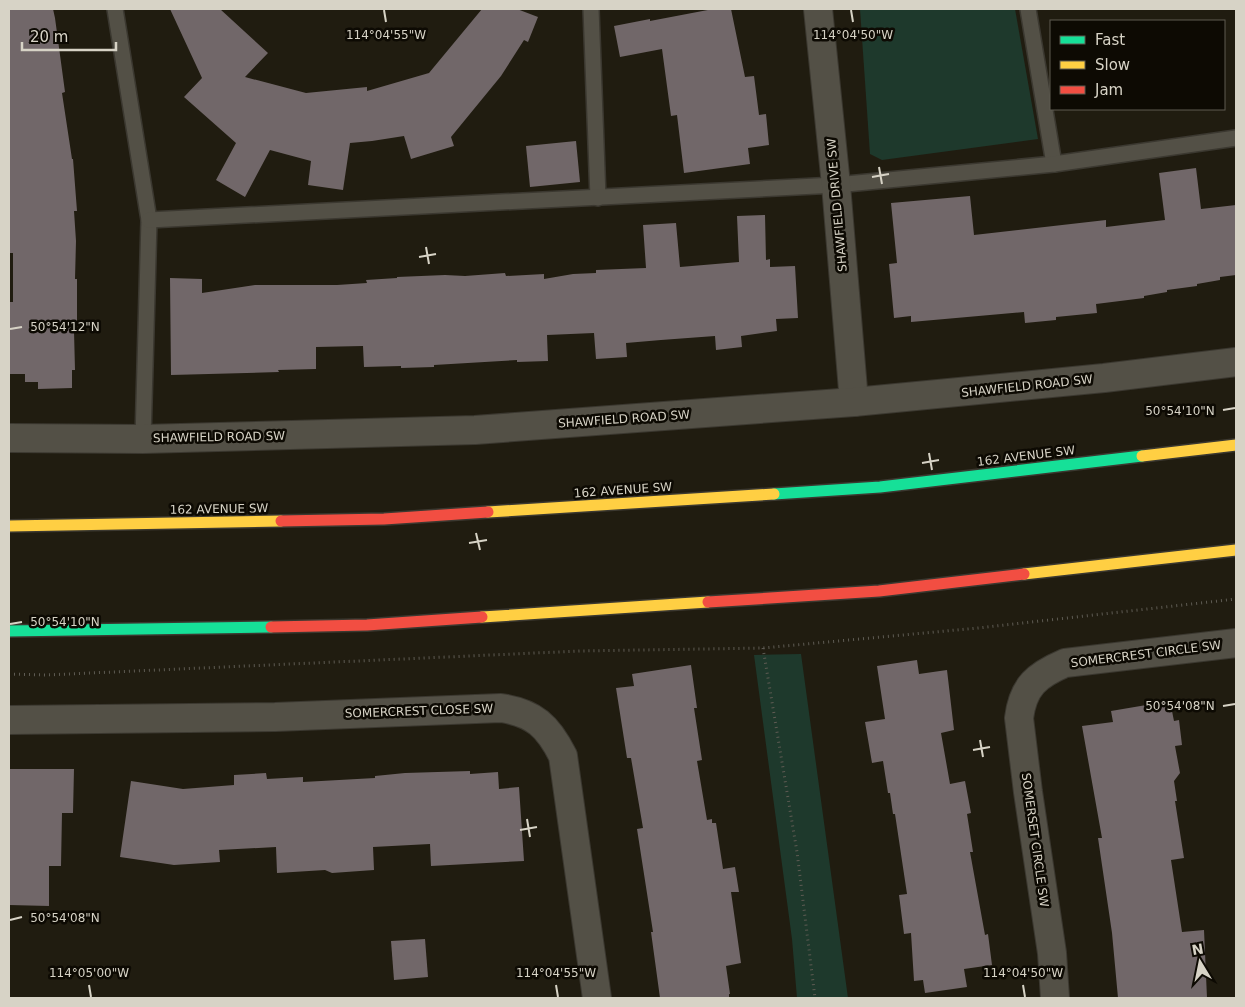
<svg xmlns="http://www.w3.org/2000/svg" width="1245" height="1007" font-family="'DejaVu Sans',sans-serif">
  <rect width="100%" height="100%" fill="#201c10"/>
  <g fill="#1e392c">
    <polygon points="860,9 1015,9 1038,139 882,160 870,154"/>
    <polygon points="801,654 848,998 797,998 792,939 754,655"/>
  </g>
  <g fill="#716769">
    <polygon points="9,9 53,9 55,18 65,92 62,93 72,159 73,159 77,211 74,211 76,241 75,279 77,279 77,331 74,331 75,370 72,370 72,388 38,389 38,382 25,382 25,374 9,374 9,302 13,302 13,253 9,253"/>
    <polygon points="170,9 220,9 268,53 245,77 306,93 367,87 367,91 429,73 482,9 517,9 538,17 528,42 524,40 501,76 451,137 454,146 411,159 404,136 372,141 350,143 343,190 308,185 311,161 270,150 245,197 216,180 236,143 184,97 202,78"/>
    <polygon points="713,9 731,9 745,77 754,76 759,115 766,114 769,145 748,148 750,164 684,173 677,115 671,116 662,49 620,57 614,26 650,19 650,21"/>
    <polygon points="576,141 580,182 530,187 526,146"/>
    <polygon points="1196,168 1201,209 1236,205 1236,275 1220,277 1220,280 1197,284 1197,286 1167,290 1167,292 1144,296 1144,298 1096,304 1097,313 1056,317 1056,320 1025,323 1024,312 911,322 911,316 894,318 889,264 897,263 891,203 970,196 974,235 1106,220 1106,227 1165,220 1159,173"/>
    <polygon points="765,215 766,260 770,259 770,267 795,266 798,318 776,319 777,331 741,336 742,347 716,350 715,336 661,340 626,343 627,357 596,359 594,333 547,335 548,361 517,362 517,360 434,365 434,367 401,368 401,366 364,367 363,346 316,347 316,369 278,370 279,372 171,375 170,278 202,279 202,293 255,285 337,285 367,283 366,280 397,278 397,277 445,275 465,276 505,273 506,276 544,274 544,279 573,274 596,273 596,270 646,268 643,225 676,223 680,267 739,262 737,216"/>
    <polygon points="917,660 919,674 947,670 954,730 941,733 950,784 965,781 971,813 967,814 973,852 970,852 985,935 988,934 992,965 964,969 967,987 925,993 923,980 914,981 911,933 904,934 899,895 907,894 895,814 893,814 890,793 888,793 883,761 872,763 865,722 885,719 877,666"/>
    <polygon points="691,665 697,708 694,708 702,760 697,761 707,820 712,819 712,823 716,823 723,869 735,867 739,892 731,892 741,963 726,966 730,994 729,994 729,998 660,998 651,932 653,932 637,829 643,828 631,758 627,758 616,688 634,686 632,674"/>
    <polygon points="1170,701 1174,721 1179,720 1182,745 1175,746 1180,773 1174,781 1177,801 1175,801 1184,858 1171,860 1182,932 1204,930 1207,998 1118,998 1112,933 1098,838 1102,838 1082,726 1113,722 1111,711"/>
    <polygon points="9,769 74,769 73,813 62,813 61,866 49,866 49,906 9,905"/>
    <polygon points="470,771 470,774 498,772 499,789 519,787 524,861 431,866 430,844 373,847 374,870 332,873 325,870 277,873 276,847 219,850 220,862 174,865 120,857 131,781 183,789 234,785 234,775 266,773 267,779 303,777 303,782 375,778 375,776 405,773"/>
    <polygon points="425,939 428,977 394,980 391,941"/>
  </g>
  <g fill="none" stroke-linecap="round" stroke-linejoin="round">
    <defs>
      <g id="lane">
        <polyline points="115,9 149,220 143,439"/>
        <polyline points="591,9 598,198"/>
        <polyline points="1028,9 1054,164"/>
        <polyline points="149,220 836,185 1054,164 1236,138"/>
      </g>
      <g id="street">
        <polyline points="818,9 836,185 854,402"/>
        <polyline points="9,438 143,439 475,430 854,402 1104,378 1236,362"/>
        <path d="M9,720L275,717L501,708C534,713 548,726 563,756L597,998"/>
        <path d="M1055,998L1052,953L1028,792L1019,718C1023,686 1037,675 1065,663L1236,643"/>
      </g>
      <g id="fast">
        <polyline points="774,494 880,487 1142,456"/>
        <polyline points="9,631 271,627"/>
      </g>
      <g id="slow">
        <polyline points="1142,456 1236,445"/>
        <polyline points="488,512 774,494"/>
        <polyline points="9,526 281,521"/>
        <polyline points="1024,574 1236,550"/>
        <polyline points="482,617 708,602"/>
      </g>
      <g id="jam">
        <polyline points="281,521 384,519 488,512"/>
        <polyline points="708,602 879,591 1024,574"/>
        <polyline points="271,627 367,625 482,617"/>
      </g>
    </defs>
    <use href="#lane" stroke="#3b3830" stroke-width="18"/>
    <use href="#street" stroke="#3b3830" stroke-width="30"/>
    <use href="#fast" stroke="#3b3830" stroke-width="14"/>
    <use href="#slow" stroke="#3b3830" stroke-width="14"/>
    <use href="#jam" stroke="#3b3830" stroke-width="14"/>
    <g stroke="#5e5b53" stroke-width="3" stroke-dasharray="1 4" stroke-linecap="butt">
      <polyline points="763,648 797,852 815,998"/>
      <polyline points="9,674 46,675 580,651 763,648 978,628 1236,599"/>
    </g>
    <use href="#lane" stroke="#535046" stroke-width="15"/>
    <use href="#street" stroke="#535046" stroke-width="28"/>
    <use href="#fast" stroke="#16e098" stroke-width="11"/>
    <use href="#slow" stroke="#ffcf43" stroke-width="11"/>
    <use href="#jam" stroke="#f24e42" stroke-width="11"/>
  </g>
  <path fill="none" stroke="#d7d3c6" stroke-width="2" d="M384,10L386,22M851,10L853,22M879,167L882,184M872,177L889,174M426,247L429,264M419,257L436,254M10,329L22,327M1223,410L1235,408M929,453L932,470M922,463L939,460M476,533L480,550M469,543L487,540M10,624L22,622M1223,706L1235,704M980,740L983,757M973,750L990,747M527,819L530,837M520,830L537,827M10,920L22,917M89,985L91,997M556,985L558,997M1023,985L1025,997"/>
  <g text-anchor="middle" stroke-width="5" stroke-linejoin="round" paint-order="stroke">
    <g font-size="12" fill="#d7d3c6" stroke="#0d0a03">
      <text transform="translate(837 205) rotate(-95)" y="4">SHAWFIELD DRIVE SW</text>
      <text transform="translate(1027 386) rotate(-6)" y="4">SHAWFIELD ROAD SW</text>
      <text transform="translate(624 419) rotate(-4)" y="4">SHAWFIELD ROAD SW</text>
      <text transform="translate(219 437) rotate(-1)" y="4">SHAWFIELD ROAD SW</text>
      <text transform="translate(1026 456) rotate(-7)" y="4">162 AVENUE SW</text>
      <text transform="translate(623 490) rotate(-4)" y="4">162 AVENUE SW</text>
      <text transform="translate(219 509) rotate(-1)" y="4">162 AVENUE SW</text>
      <text transform="translate(1146 654) rotate(-7)" y="4">SOMERCREST CIRCLE SW</text>
      <text transform="translate(419 711) rotate(-2)" y="4">SOMERCREST CLOSE SW</text>
      <text transform="translate(1035 840) rotate(82)" y="4">SOMERSET CIRCLE SW</text>
    </g>
  </g>
  <g font-size="12" text-anchor="middle" fill="#d7d3c6" stroke="#0d0a03" stroke-width="5" stroke-linejoin="round" paint-order="stroke">
    <text x="386" y="39">114°04'55"W</text>
    <text x="853" y="39">114°04'50"W</text>
    <text x="65" y="331">50°54'12"N</text>
    <text x="1180" y="415">50°54'10"N</text>
    <text x="65" y="626">50°54'10"N</text>
    <text x="1180" y="710">50°54'08"N</text>
    <text x="65" y="922">50°54'08"N</text>
    <text x="89" y="977">114°05'00"W</text>
    <text x="556" y="977">114°04'55"W</text>
    <text x="1023" y="977">114°04'50"W</text>
  </g>
  <rect width="1245" height="1007" fill="none" stroke="#d7d3c6" stroke-width="20"/>
  <rect x="1050" y="20" width="175" height="90" fill="#0d0a03" stroke="#5e5a51"/>
  <rect x="1060" y="36" width="25" height="8" fill="#16e098" stroke="#5e5a51"/>
  <text x="1095" y="45" font-size="15" fill="#d7d3c6">Fast</text>
  <rect x="1060" y="61" width="25" height="8" fill="#ffcf43" stroke="#5e5a51"/>
  <text x="1095" y="70" font-size="15" fill="#d7d3c6">Slow</text>
  <rect x="1060" y="86" width="25" height="8" fill="#f24e42" stroke="#5e5a51"/>
  <text x="1095" y="95" font-size="15" fill="#d7d3c6">Jam</text>
  <g transform="translate(1200 962) rotate(350)" stroke="#0d0a03" stroke-width="4" paint-order="stroke">
  <path d="M0-4L9 19L0 12L-9 19Z" fill="#d7d3c6"/>
  <text y="-8" font-size="14" font-weight="bold" text-anchor="middle" fill="#d7d3c6">N</text>
  </g>
  <path d="M22 42v8h94v-8" fill="none" stroke="#d7d3c6" stroke-width="2.5"/>
  <text x="30" y="42" font-size="15" fill="#d7d3c6" stroke="#0d0a03" stroke-width="4" paint-order="stroke">20 m</text>
</svg>
